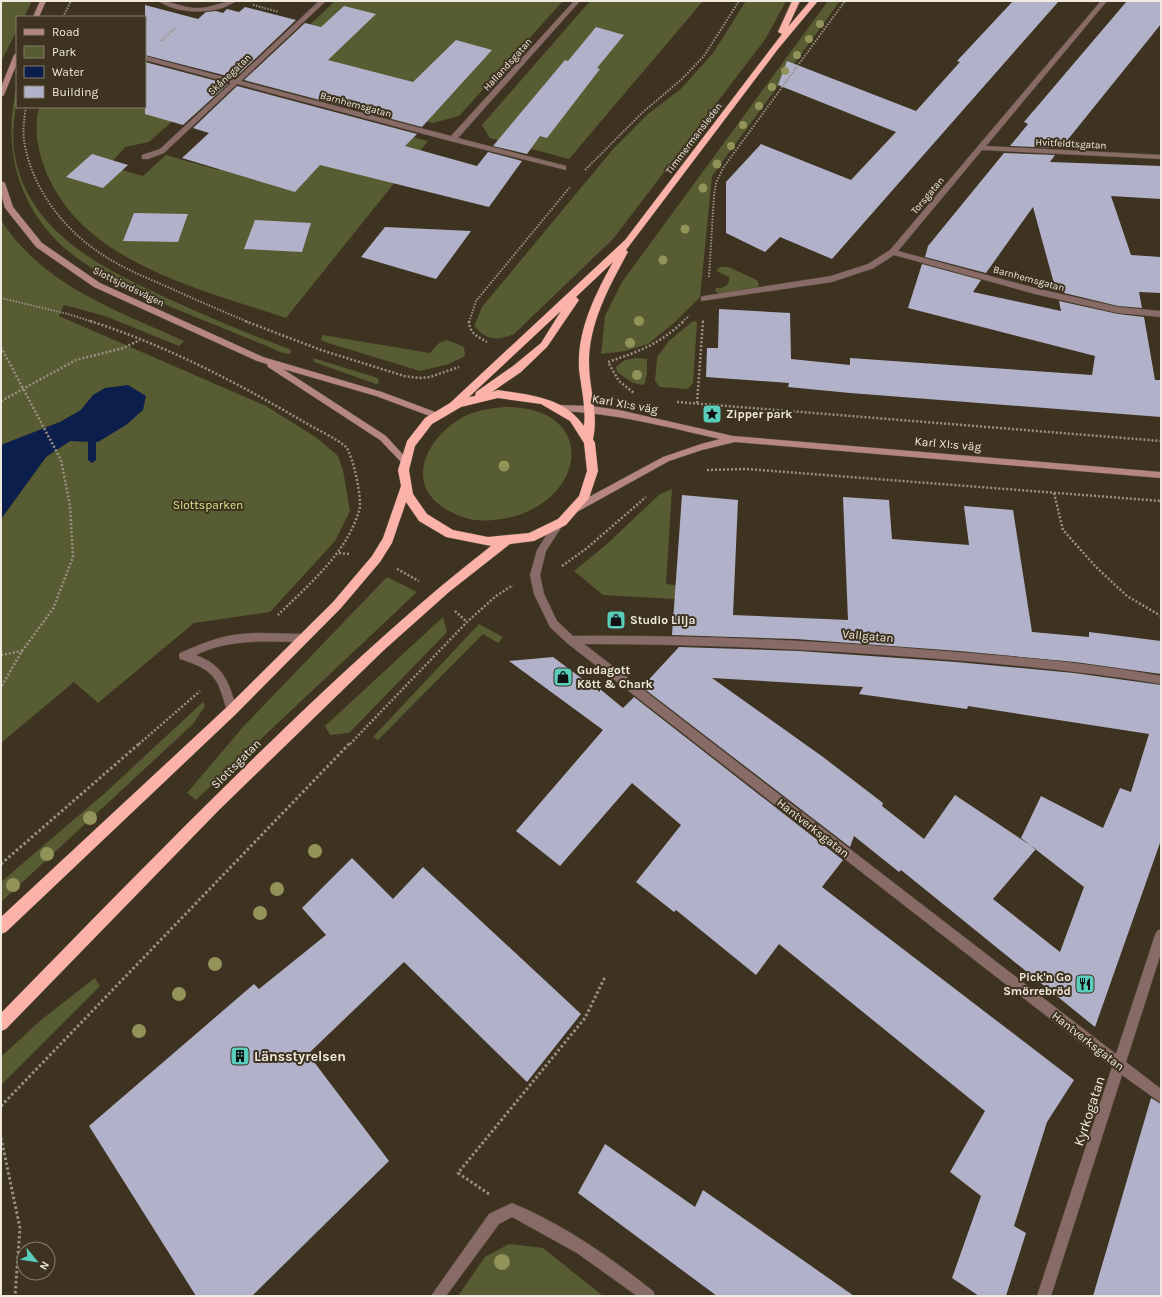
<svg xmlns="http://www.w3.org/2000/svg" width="1162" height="1297" font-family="Karla,sans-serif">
  <rect width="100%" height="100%" fill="#3e3321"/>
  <g fill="#575c32">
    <polygon points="1,1 32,1 24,17 17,17 17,30 1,62"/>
    <polygon points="335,1 563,1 459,116 433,123 270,82 264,68"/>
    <polygon points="590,1 703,1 569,159 490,138 482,125"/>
    <path d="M746,1H786L766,38L613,239L514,334C496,341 488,341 474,326L482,307L614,148L648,114L682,88L713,53Z"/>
    <polygon points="828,1 840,1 712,176 700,297 675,322 648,344 625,351 601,354 605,316 622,282"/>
    <path d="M17,86C17,110 10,132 15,156C29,234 106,270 171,300C210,318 249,334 289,349L291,350L290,354C282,354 274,349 267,346C246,338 226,329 205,321C163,303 115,286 77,258C22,218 0,153 17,86Z"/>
    <path d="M202,95L149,142L125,147L112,162L125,171L143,176L166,155L218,170L273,117L297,107L428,141L286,318C201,289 81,263 45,169C37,148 34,129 39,107H145Z"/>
    <path d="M1,220C42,285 118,311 184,341L179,346L105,316L64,305L59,316L266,406L317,438L338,456L343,470L350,511L335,541L270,612L194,623L98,703L74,682L1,743V519L46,457L70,441L98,442L93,395L81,410L60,422L1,445Z"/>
    <path d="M720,267H728L757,280L759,285L757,289L721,294L715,291L716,288C724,288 730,286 729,277L716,271Z"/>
    <polygon points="693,321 697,322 693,383 688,389 660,387 655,381 657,357 669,341"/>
    <polygon points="322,335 430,353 439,343 447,340 464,347 465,356 449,364 420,371 325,342 321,340"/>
    <polygon points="313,358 378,378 379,383 376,384 314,362"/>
    <polygon points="636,358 647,359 647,374 645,383 643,385 633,383 617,372 616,367 625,360"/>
    <path d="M505,407C603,407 585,507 501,519C484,522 467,521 451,512C439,506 427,496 424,482C417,453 447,422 472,413C483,409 494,408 505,407Z"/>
    <polygon points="672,489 666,584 683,586 710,601 603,595 574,571 607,544 660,494"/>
    <polygon points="387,577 417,592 196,800 187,793 243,727"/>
    <polygon points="443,617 447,632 349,733 330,735 325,726"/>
    <polygon points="479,624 503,637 498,643 483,634 378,740 373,737"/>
    <polygon points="203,702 205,706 193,724 1,902 1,882 105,793"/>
    <polygon points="95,978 100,986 1,1085 1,1058 3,1055 41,1020"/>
    <polygon points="509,1244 543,1248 603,1296 458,1296 485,1257"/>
  </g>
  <polygon fill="#0c1f4c" points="128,385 146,396 143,410 126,425 98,442 70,441 46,457 1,519 1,445 60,422 81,410 93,395 105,388"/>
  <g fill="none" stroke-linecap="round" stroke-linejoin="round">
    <polygon fill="#0c1f4c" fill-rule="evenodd" points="92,439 96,442 96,460 92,463 88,460 88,442"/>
  </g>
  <g fill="#b1b2c9" fill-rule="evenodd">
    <polygon points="1013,1 1059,1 832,259 780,237 765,252 726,233 726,182 761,144 851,180 896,132 778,85 787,61 916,111 960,62 957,61"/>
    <polygon points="1127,1 1161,1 1161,24 1061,148 1010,146 1028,124 1024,122"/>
    <polygon points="145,5 198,19 206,12 216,11 223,13 227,9 239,12 245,7 296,20 235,78 145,55"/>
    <polygon points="344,6 376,14 328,60 413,82 456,40 492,50 422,127 244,80 305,23 321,27"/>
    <polygon points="596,27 624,35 597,68 600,69 547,138 540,136 527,154 493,146 565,60 568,61"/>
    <polygon points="145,62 228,84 183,125 145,114"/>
    <polygon points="237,86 417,134 405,146 477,166 488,152 522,161 489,207 320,165 295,192 182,158 209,133 193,128"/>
    <polygon points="1004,153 1055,155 1050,162 1161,166 1161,199 1111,196 1131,255 1161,257 1161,293 1139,292 1142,308 1118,306 1056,291 1033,207 986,273 925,257 928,246"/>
    <polygon points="92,154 128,165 103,188 66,177"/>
    <polygon points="134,213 188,214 178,242 123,241"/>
    <polygon points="255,220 311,223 302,252 244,249"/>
    <polygon points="385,227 471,231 436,279 361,257"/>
    <polygon points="922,264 981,280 973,292 1061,311 1059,301 1118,314 1144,317 1155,380 1161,380 1161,417 850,393 788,387 789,383 706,377 707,348 718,348 719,309 790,313 791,359 850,365 850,358 1092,375 1095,356 908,308"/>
    <polygon points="682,495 738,500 733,615 848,620 843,497 889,500 892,539 969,545 964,506 1013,510 1032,632 1089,637 1089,632 1161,641 1161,674 1075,662 959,651 796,639 672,635"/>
    <path d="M679,647L799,651L956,662L1074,673L1161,685V840L1095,1027L901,870L899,872L854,836L850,847L642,687ZM712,678L863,687L859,694L967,709L968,706L1149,734L1131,792L1120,788L1103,828L1041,796L1021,838L1084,887L1060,952L993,899L1036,849L955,795L924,839L882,806L883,803L823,757Z"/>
    <polygon points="553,657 600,692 600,689 623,708 634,697 843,860 822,887 1074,1080 1047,1122 1014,1226 1026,1233 1006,1296 979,1296 952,1278 981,1196 950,1172 985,1111 779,944 756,975 676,910 674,912 636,882 681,825 632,783 560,866 516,831 603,730 509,661"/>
    <polygon points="352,858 393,899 423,867 581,1014 527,1082 404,962 308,1054 389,1161 252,1296 196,1296 89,1126 254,984 259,989 326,935 302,908"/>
    <polygon points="1151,1098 1161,1104 1161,1296 1093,1296"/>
    <polygon points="605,1144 695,1207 703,1190 854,1296 717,1296 578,1193"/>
  </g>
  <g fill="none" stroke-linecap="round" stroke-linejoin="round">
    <defs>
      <g id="lane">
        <path d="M258,633L304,634L308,635L309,638L308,641L304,642C266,642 230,638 196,655C225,666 229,683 237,710L236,713L232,715L228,713C225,705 223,697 220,689C213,670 198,665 180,659L179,656L180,653C211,640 224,634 258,633Z"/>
        <path d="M512,1203C563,1224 610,1257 653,1291L655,1296H637L577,1253L512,1217L499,1224L446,1296H431L489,1214Z"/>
      </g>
      <g id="street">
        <path d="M159,1C172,1 183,8 196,8C210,9 222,1 236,1C218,15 177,15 159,1Z"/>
        <polygon points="319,1 326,1 241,81 451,136 574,1 580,1 458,138 566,166 566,170 450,141 237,84 164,153 148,159 142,159 142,155 160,149 231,83 145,60 145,56 235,80"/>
        <polygon points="1101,1 1107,1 986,146 1161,155 1161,159 982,150 898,251 1035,288 1118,307 1161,311 1161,317 1118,313 1035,294 894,255 874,268 832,282 701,301 701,297 704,296 831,276 868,264 890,250"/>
        <path d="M559,519L564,523L546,551L540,575L544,594L557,621L573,636C692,635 811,640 930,650C1007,656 1084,662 1161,676V684C1084,671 1006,664 927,658C813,649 699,644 584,644L1116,1054L1155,935L1157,931L1161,929V953L1126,1062L1161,1089V1103L1122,1075L1051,1296H1037L1112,1067L567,643L550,627L534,594L530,575L537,550L556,520Z"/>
      </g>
      <g id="secondary">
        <polygon points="40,1 46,1 39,17 33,17"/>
        <polygon points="17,53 17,63 4,95 1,97 1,87 14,55"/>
        <polygon points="1,181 5,183 13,207 42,243 100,283 263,357 382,392 438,413 439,415 435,418 376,396 283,369 386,436 408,460 404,463 401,462 380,440 268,367 267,364 257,361 94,287 36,247 5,208 1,194"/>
        <path d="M559,405L591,406L619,410L733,436L1161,472V478L735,442L702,450L669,461L577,512L574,511L572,508L574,505L663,457L701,444L720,439C666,427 615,413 559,411L555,408Z"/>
      </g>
      <path id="highway" d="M792,1H800L788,27L810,1H818L778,49L626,250L628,252C609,287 589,323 589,363C589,389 599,413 593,439L595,443L598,471L589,498L566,525L534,541L510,544L449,592L384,650L219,810L6,1029L1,1031V1013C96,916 191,818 289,724C354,662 420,601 491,546L446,537L419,521L406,502L392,543L380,562L341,608L236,714L6,932L1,934V917L228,706L333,602L372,556L383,538L401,486L398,470L407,441L425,418L450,403L625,240L782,34L778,32ZM613,262C595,295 577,330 579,369C581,388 586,406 584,426C564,397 530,395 498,390L492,392L521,372L547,347L579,300L576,297ZM561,311L541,343L513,366L476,392L475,396L469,397ZM498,398L541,404L570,421L584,443L587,471L579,496L558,519L529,533L488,537L453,530L427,514L413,494L409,470L415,446L432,424L461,407Z"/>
    </defs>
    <use href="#lane" stroke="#5a503f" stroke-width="1"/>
    <use href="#street" stroke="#5a503f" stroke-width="1"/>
    <use href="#secondary" stroke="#5a503f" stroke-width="1"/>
    <use href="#highway" stroke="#5a503f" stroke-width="1"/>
    <g stroke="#999082" stroke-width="2" stroke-dasharray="1.5 1.5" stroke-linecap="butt">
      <polyline points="253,5 279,12"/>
      <polyline points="63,17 71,1"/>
      <polyline points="161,41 175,28"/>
      <path d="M26,107C24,120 22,133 25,146C33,188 62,227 97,251C119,267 145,277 170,288C196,300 222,311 248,322"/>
      <polyline points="585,170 643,112 682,79 704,56 739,1"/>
      <polyline points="709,277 714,196 716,183 723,168 845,1"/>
      <polyline points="1,298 68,314 93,322"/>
      <polyline points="469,322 476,301 570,187"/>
      <polyline points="682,322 689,316"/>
      <polyline points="703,322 703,319"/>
    </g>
    <g stroke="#999082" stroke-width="2.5" stroke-dasharray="2 2" stroke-linecap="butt">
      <path d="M90,321C165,345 236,382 304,422C314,428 339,440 346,447C353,455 363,501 359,511C346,554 309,584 278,615"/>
      <polyline points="245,321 321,350 404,376 419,378 430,377 459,367"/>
      <path d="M469,321C469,333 478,337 487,342"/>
      <polyline points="1,347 61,460 70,506 73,557 53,609 22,651 1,687"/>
      <path d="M608,362C640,351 658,345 684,321"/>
      <polyline points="609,364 619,381 634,393"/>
      <polyline points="1,401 76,360 123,348 140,340"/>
      <polyline points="677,402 1161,441"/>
      <polyline points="697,403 703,321"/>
      <polyline points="707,470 747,469 1161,501"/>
      <polyline points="1054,493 1063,530 1097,568 1127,596 1161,616"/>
      <polyline points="339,553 349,554"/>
      <polyline points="562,566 587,548 646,497"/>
      <polyline points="397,569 419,581"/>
      <polyline points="455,611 467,622"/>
      <polyline points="1,655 22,651"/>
      <polyline points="139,744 200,691"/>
      <polyline points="350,744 467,622 496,596 513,585"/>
    </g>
    <g stroke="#999082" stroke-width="3" stroke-dasharray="2.5 2.5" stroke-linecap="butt">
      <polyline points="1,864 140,743"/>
      <polyline points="1,1106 350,743"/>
      <polyline points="1,1138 20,1228 15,1296"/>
      <polyline points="489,1194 458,1173 585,1018 605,977"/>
    </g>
    <use href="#lane" fill="#886a66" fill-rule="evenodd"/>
    <use href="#street" fill="#886a66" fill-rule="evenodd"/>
    <use href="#secondary" fill="#b68782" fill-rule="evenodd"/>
    <use href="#highway" fill="#fab2a9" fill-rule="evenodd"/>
  </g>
  <g fill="#929359">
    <circle cx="820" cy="24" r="4"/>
    <circle cx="809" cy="39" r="4"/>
    <circle cx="797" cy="55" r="4"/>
    <circle cx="785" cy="71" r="4"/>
    <circle cx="772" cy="87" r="4"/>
    <circle cx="759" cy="106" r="4"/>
    <circle cx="743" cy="125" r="4"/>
    <circle cx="731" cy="146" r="4"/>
    <circle cx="717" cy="164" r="4.5"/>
    <circle cx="703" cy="188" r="4.5"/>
    <circle cx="685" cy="229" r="4.5"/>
    <circle cx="663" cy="260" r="4.5"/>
    <circle cx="639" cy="321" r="5"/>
    <circle cx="630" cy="343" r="5"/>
    <circle cx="637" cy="375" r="5"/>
    <circle cx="504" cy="466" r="5.5"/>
    <circle cx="90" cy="818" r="7"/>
    <circle cx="315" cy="851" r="7"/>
    <circle cx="47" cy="854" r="7"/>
    <circle cx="13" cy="885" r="7"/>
    <circle cx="277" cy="889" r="7"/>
    <circle cx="260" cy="913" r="7"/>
    <circle cx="215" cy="964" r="7"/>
    <circle cx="179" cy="994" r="7"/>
    <circle cx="139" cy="1031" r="7"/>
    <circle cx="502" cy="1262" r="8"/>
  </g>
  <defs>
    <symbol id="sight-square" viewBox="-11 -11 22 22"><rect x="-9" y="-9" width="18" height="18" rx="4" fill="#5acebd" stroke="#3e3321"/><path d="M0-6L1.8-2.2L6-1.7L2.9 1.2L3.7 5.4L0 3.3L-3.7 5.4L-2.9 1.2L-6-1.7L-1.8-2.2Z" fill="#111"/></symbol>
    <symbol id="shop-square" viewBox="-11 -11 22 22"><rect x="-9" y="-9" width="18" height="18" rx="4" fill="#5acebd" stroke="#3e3321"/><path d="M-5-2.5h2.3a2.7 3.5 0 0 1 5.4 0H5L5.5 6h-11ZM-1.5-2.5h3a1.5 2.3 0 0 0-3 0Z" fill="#111"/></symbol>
    <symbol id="restaurant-square" viewBox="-11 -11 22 22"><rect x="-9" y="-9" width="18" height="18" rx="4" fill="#5acebd" stroke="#3e3321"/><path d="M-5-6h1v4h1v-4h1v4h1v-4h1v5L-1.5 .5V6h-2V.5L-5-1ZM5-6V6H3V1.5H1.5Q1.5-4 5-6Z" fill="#111"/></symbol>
    <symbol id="building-square" viewBox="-11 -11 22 22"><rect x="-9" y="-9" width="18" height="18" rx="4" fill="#5acebd" stroke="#3e3321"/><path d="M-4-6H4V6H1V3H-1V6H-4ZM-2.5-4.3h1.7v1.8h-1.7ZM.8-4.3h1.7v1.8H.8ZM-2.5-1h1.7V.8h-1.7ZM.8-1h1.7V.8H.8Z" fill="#111"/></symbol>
  </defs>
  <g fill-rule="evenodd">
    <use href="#sight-square" x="701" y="403" width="22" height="22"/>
    <use href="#shop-square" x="605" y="609" width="22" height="22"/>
    <use href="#shop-square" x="552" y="666" width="22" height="22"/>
    <use href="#restaurant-square" x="1074" y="973" width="22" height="22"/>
    <use href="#building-square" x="229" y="1045" width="22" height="22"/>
  </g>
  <g text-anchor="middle" stroke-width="4" stroke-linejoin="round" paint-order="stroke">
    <g font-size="10" fill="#f0e9de" stroke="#3e3321">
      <text transform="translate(507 64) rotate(-48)" y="4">Hallandsgatan</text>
      <text transform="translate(229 74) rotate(-43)" y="4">Skånegatan</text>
      <text transform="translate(356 104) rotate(15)" y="4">Barnhemsgatan</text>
      <text transform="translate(693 138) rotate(-53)" y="4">Timmermansleden</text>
      <text transform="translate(1071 143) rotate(3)" y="4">Hvitfeldtsgatan</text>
      <text transform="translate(927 195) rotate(-50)" y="4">Torsgatan</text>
      <text transform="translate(1029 278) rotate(15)" y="4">Barnhemsgatan</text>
      <text transform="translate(129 286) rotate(26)" y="4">Slottsjordsvägen</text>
    </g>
    <g font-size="12" fill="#f0e9de" stroke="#3e3321">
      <text transform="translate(625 404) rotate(10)" y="4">Karl XI:s väg</text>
      <text transform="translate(948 444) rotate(5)" y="4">Karl XI:s väg</text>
      <text transform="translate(868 636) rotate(5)" y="4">Vallgatan</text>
      <text transform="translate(236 764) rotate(-45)" y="4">Slottsgatan</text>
      <text transform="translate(813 828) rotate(38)" y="4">Hantverksgatan</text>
      <text transform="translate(1088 1041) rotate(38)" y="4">Hantverksgatan</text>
    </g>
    <g font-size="12" font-weight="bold" fill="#f0e9de" stroke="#3e3321" text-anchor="start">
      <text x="726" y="418">Zipper park</text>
      <text x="630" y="624">Studio Lilja</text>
      <text x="577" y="674">Gudagott<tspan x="577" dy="14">Kött &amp; Chark</tspan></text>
      <text x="1071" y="981" text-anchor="end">Pick'n Go<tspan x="1071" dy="14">Smörrebröd</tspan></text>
    </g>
    <g font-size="12" fill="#d7e286" stroke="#3e3321">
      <text x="208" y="509">Slottsparken</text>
    </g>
    <g font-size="14" font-weight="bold" fill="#f0e9de" stroke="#3e3321" text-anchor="start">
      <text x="254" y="1061">Länsstyrelsen</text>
    </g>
    <g font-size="14" fill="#f0e9de" stroke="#3e3321">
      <text transform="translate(1089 1111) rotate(-72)" y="5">Kyrkogatan</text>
    </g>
  </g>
  <rect width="1162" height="1297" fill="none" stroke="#f0e9de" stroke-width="4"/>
  <rect x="16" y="16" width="130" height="92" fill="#3e3321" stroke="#857c6d"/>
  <rect x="24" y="29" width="20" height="6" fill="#b68782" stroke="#857c6d"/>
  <text x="52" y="36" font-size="12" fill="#f0e9de">Road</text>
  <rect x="24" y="46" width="20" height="12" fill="#575c32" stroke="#857c6d"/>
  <text x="52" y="56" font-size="12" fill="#f0e9de">Park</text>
  <rect x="24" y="66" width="20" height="12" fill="#0c1f4c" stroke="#857c6d"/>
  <text x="52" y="76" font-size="12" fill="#f0e9de">Water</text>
  <rect x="24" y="86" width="20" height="12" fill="#b1b2c9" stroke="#857c6d"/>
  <text x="52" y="96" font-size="12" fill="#f0e9de">Building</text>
  <g transform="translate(36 1261) rotate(120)"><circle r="19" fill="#3e3321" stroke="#857c6d"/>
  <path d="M0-3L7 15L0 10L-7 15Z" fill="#5acebd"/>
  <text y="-6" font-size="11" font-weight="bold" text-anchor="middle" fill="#f0e9de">N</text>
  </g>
</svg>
